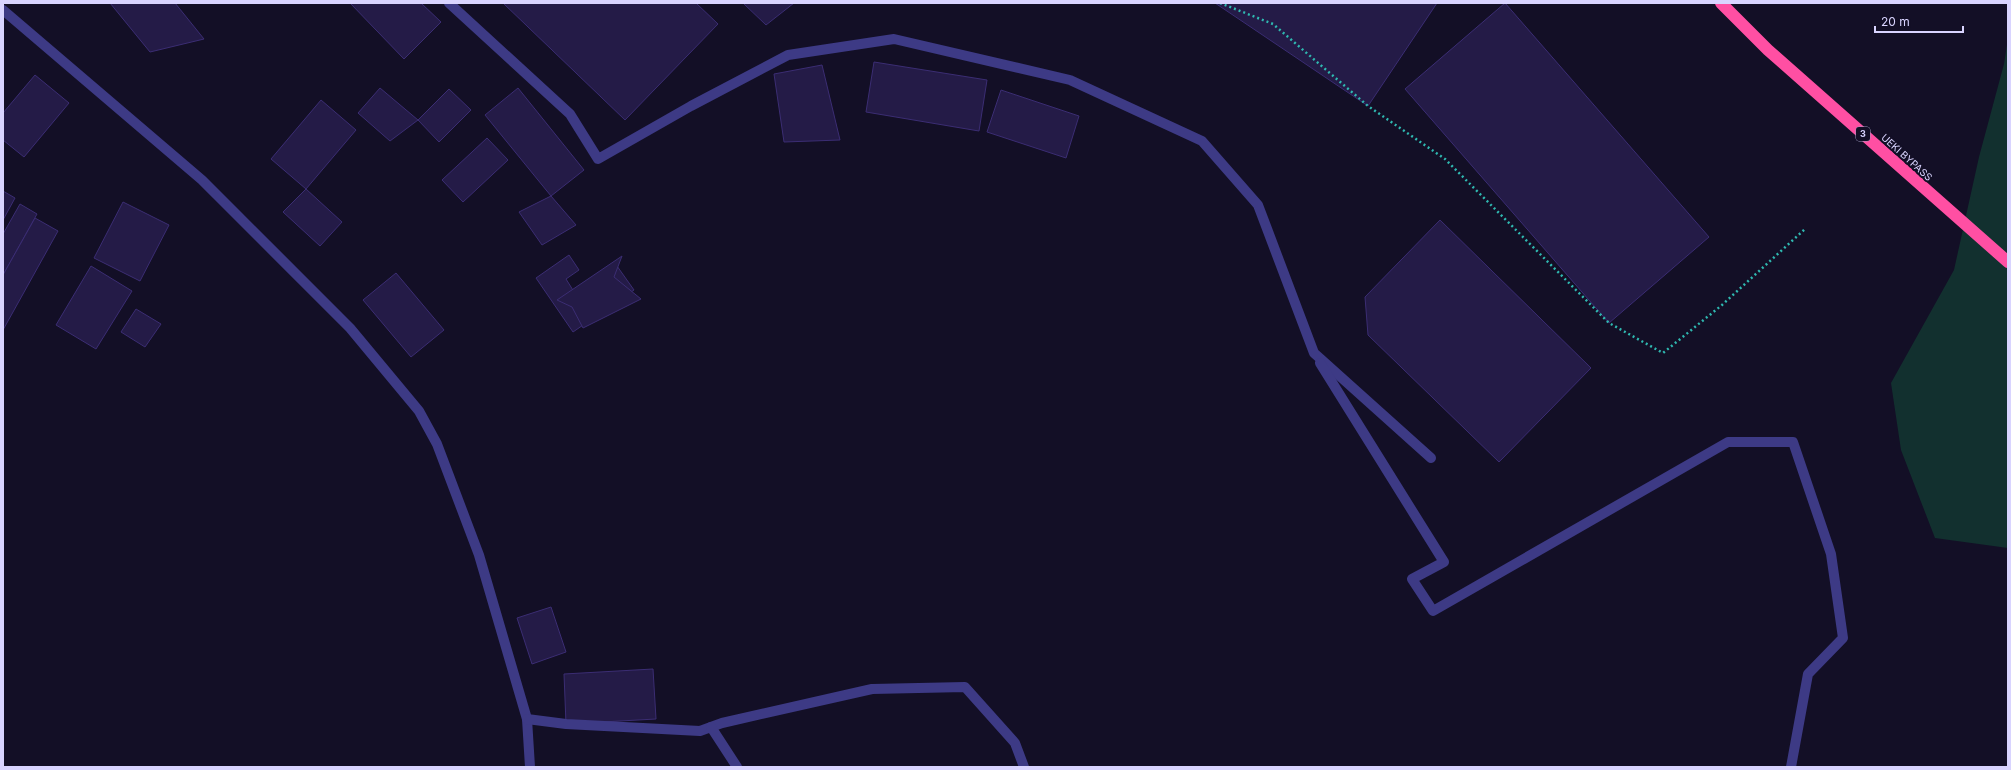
<svg xmlns="http://www.w3.org/2000/svg" width="2011" height="770" font-family="Inter,sans-serif">
  <rect width="100%" height="100%" fill="#130f26"/>
  <polygon fill="#12302f" points="2008,38 2008,548 1935,538 1901,450 1891,383 1954,270 1979,157 2004,64"/>
  <g fill="#241b47" stroke="#3b2d73">
    <polygon points="110,3 175,3 204,39 150,52"/>
    <polygon points="350,3 421,3 441,22 404,59"/>
    <polygon points="503,3 696,3 718,24 625,120"/>
    <polygon points="743,3 794,3 766,25"/>
    <polygon points="1215,3 1437,3 1368,106"/>
    <polygon points="1505,3 1709,237 1609,323 1405,89"/>
    <polygon points="874,62 987,80 979,131 866,112"/>
    <polygon points="822,65 840,140 784,142 774,74"/>
    <polygon points="35,75 69,103 24,157 3,140 3,113"/>
    <polygon points="380,88 418,120 390,141 358,113"/>
    <polygon points="518,88 584,170 551,196 485,115"/>
    <polygon points="449,89 471,110 439,142 418,120"/>
    <polygon points="1001,90 1079,116 1066,158 987,132"/>
    <polygon points="321,100 356,130 306,189 271,159"/>
    <polygon points="487,138 508,160 463,202 442,180"/>
    <polygon points="306,189 342,222 320,246 283,212"/>
    <polygon points="3,191 15,198 3,220"/>
    <polygon points="551,196 576,225 542,245 519,212"/>
    <polygon points="123,202 169,225 140,281 94,258"/>
    <polygon points="20,204 37,214 3,275 3,234"/>
    <polygon points="35,218 58,231 3,330 3,275"/>
    <polygon points="1440,220 1591,368 1499,462 1368,335 1365,297"/>
    <polygon points="569,255 579,270 566,279 576,295 617,266 634,290 573,332 536,278"/>
    <polygon points="622,256 614,277 641,299 583,328 572,307 557,300"/>
    <polygon points="91,266 132,291 96,349 56,325"/>
    <polygon points="396,273 444,330 411,357 363,300"/>
    <polygon points="136,309 161,324 145,347 121,332"/>
    <polygon points="551,607 566,652 532,664 517,618"/>
    <polygon points="653,669 656,719 566,724 564,674"/>
  </g>
  <g fill="none" stroke-linecap="round" stroke-linejoin="round">
    <polyline stroke="#2fb8b0" stroke-width="2.5" stroke-dasharray="2 3" stroke-linecap="butt" points="1220,3 1273,24 1368,106 1445,159 1609,323 1663,353 1722,305 1805,229"/>
    <g stroke="#3d3a85" stroke-width="10">
      <polyline points="449,3 570,114 598,159 691,106 788,55 894,39 1070,80 1202,141 1258,205 1314,353 1431,458"/>
      <polyline points="3,10 202,180 350,328 419,411 437,444 479,555 527,719 530,767"/>
      <polyline points="1320,363 1444,562 1412,579 1433,611 1728,442 1793,442 1831,554 1843,638 1808,674 1791,767"/>
      <polyline points="527,719 566,724 700,731 722,723 872,689 965,687 1015,743 1024,767"/>
      <polyline points="711,727 737,767"/>
    </g>
    <polyline stroke="#ff4fa3" stroke-width="12" points="1721,3 1768,50 2008,262"/>
  </g>
  <g text-anchor="middle" stroke-width="4" stroke-linejoin="round" paint-order="stroke">
    <rect fill="#130f26" stroke="#9e99be" stroke-width="1" x="1856" y="127" width="14" height="14" rx="3"/>
    <g font-size="9" font-weight="bold" fill="#d9d4ff">
      <text x="1863" y="137">3</text>
    </g>
    <g font-size="10" fill="#d9d4ff" stroke="#130f26">
      <text transform="translate(1907 157) rotate(42)" y="4">UEKI BYPASS</text>
    </g>
  </g>
  <rect width="2011" height="770" fill="none" stroke="#d9d4ff" stroke-width="8"/>
  <path d="M1875 26v6h88v-6" fill="none" stroke="#d9d4ff" stroke-width="2"/>
  <text x="1881" y="26" font-size="12" fill="#d9d4ff" stroke="#130f26" stroke-width="3" paint-order="stroke">20 m</text>
</svg>
